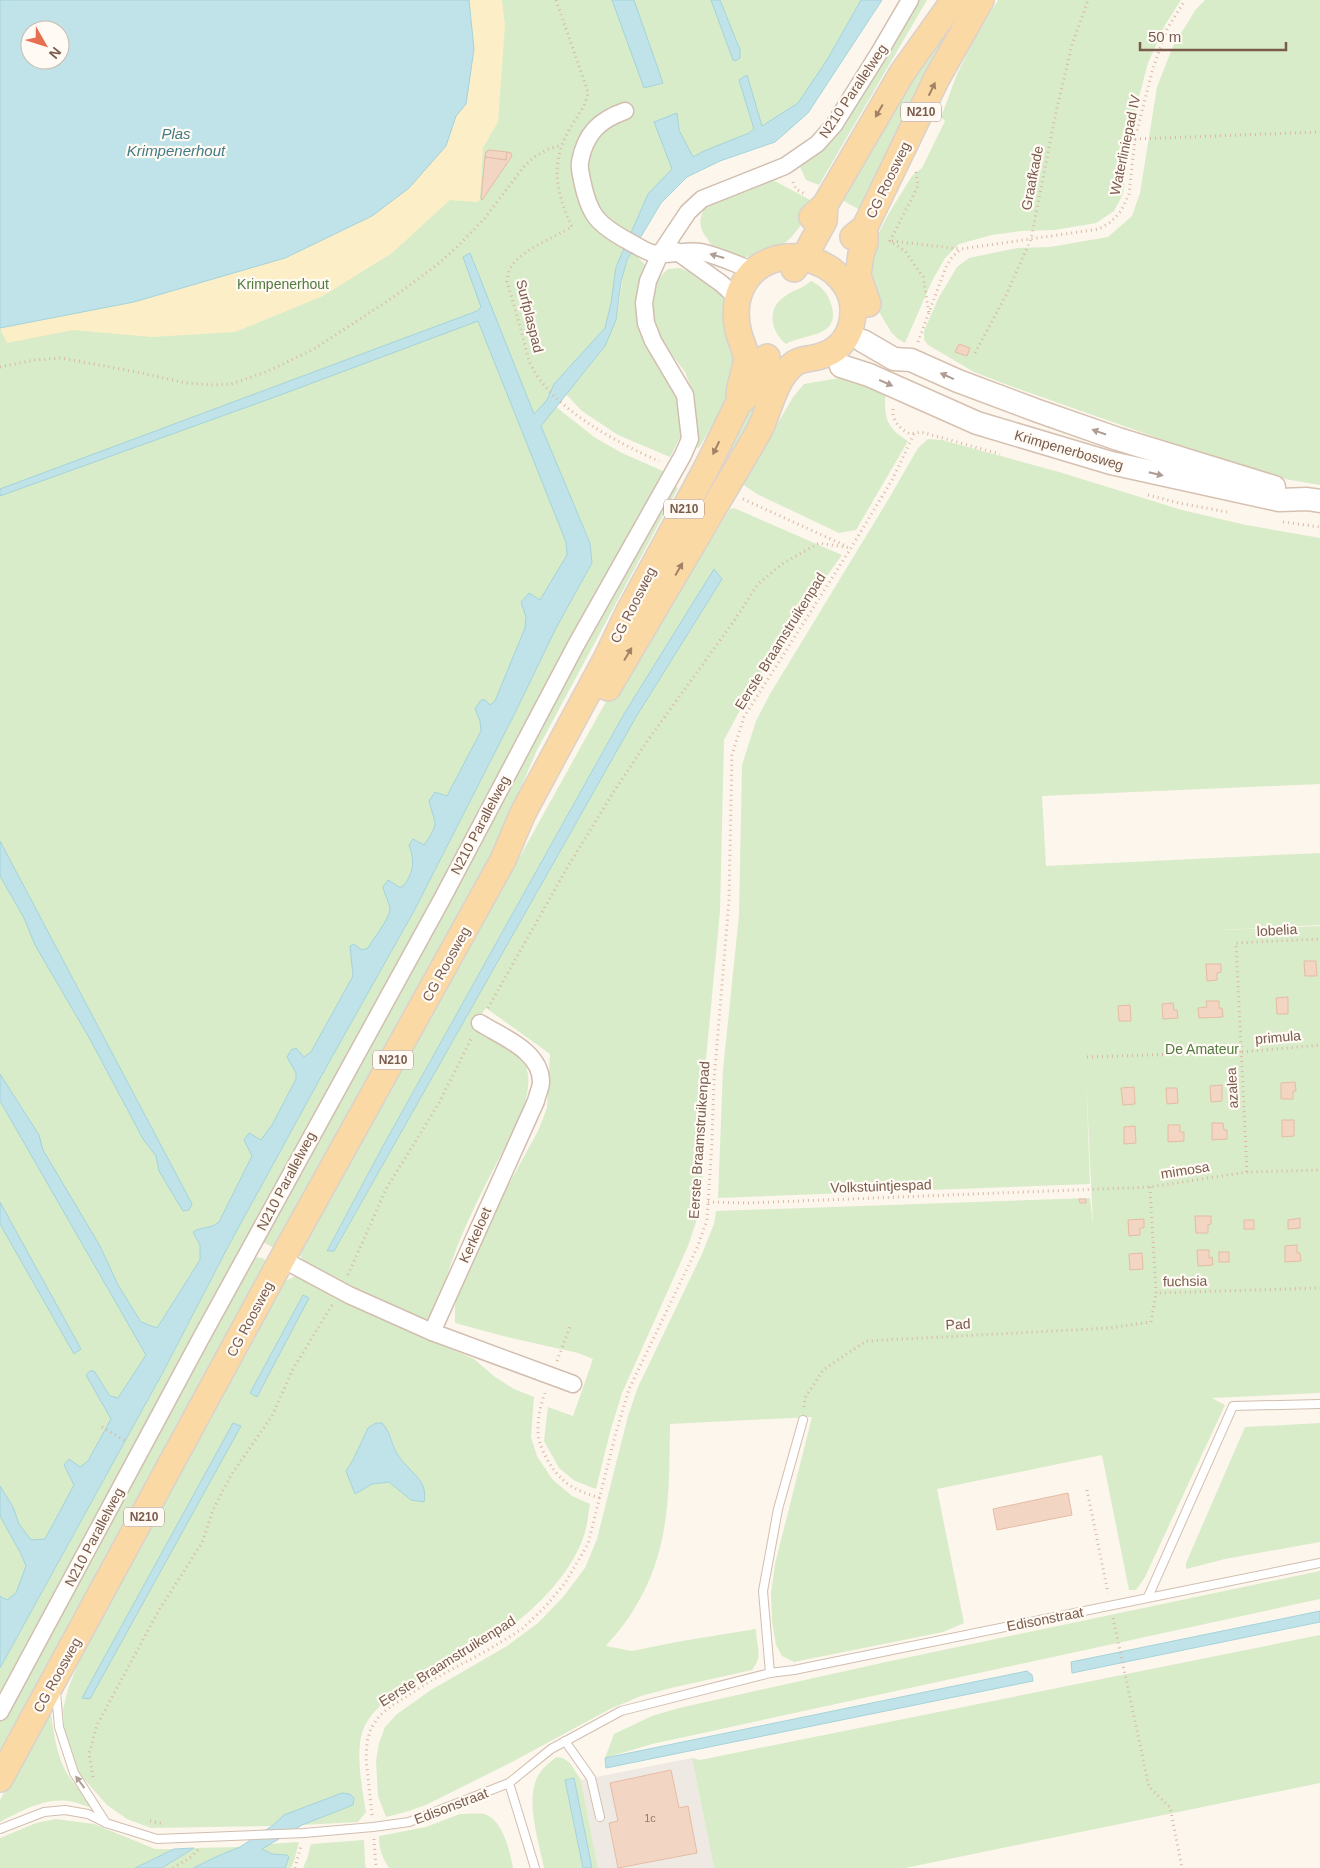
<svg xmlns="http://www.w3.org/2000/svg" width="1320" height="1868" font-family="Arial,sans-serif">
  <rect width="100%" height="100%" fill="#fdf6ec"/>
  <polygon fill="#efe9e4" points="692,1758 714,1868 598,1868 581,1780"/>
  <g fill="#d8ecc9" fill-rule="evenodd">
    <path d="M0,0H873L824,77L780,129L673,175L621,269L609,326L528,426L578,556L212,1256L0,1646ZM30,30H60V60H30Z"/>
    <polygon points="915,0 927,0 819,185 806,180 798,162"/>
    <polygon points="963,0 973,0 860,210 842,200 887,119"/>
    <polygon points="998,0 1181,0 1165,25 1148,63 1134,116 1123,194 1114,211 1096,223 1055,230 1022,231 992,235 959,244 945,258 932,281 905,343 898,339 891,332 878,310 871,281 872,246 889,213 912,176 922,168 945,121 941,117 957,74 975,38"/>
    <polygon points="1205,0 1320,0 1320,485 1285,479 1226,462 1013,387 974,372 928,345 924,340 924,331 938,299 957,267 969,258 1017,248 1050,247 1108,237 1132,216 1140,193 1157,87 1173,46 1196,9"/>
    <path d="M771,179L814,202C805,218 797,235 782,245C765,258 734,262 716,249C711,246 708,239 704,234C698,225 700,214 706,206Z"/>
    <path d="M632,251L645,265L638,290L681,396L685,428L670,457L618,435L582,411L566,394C585,371 606,350 615,321C623,298 619,273 632,251Z"/>
    <polygon points="680,268 703,277 719,292 725,302 736,346 735,380 722,408 699,448 694,446 693,392 685,372 663,343 654,317 653,284 668,269"/>
    <path d="M811,281C821,286 828,293 831,304C842,338 805,333 786,344C771,332 766,309 784,297C792,290 801,290 811,281Z"/>
    <path d="M845,377L886,391C883,416 886,428 908,441L856,530L839,533L757,494L742,484L793,397L804,384Z"/>
    <polygon points="754,398 762,403 659,584"/>
    <polygon points="555,406 594,437 622,453 665,472 0,1696 0,1668 162,1374 230,1243 328,1064 414,911 515,713 556,628 592,563 590,542 540,426"/>
    <path d="M928,439L942,440L1059,472L1182,510L1246,525L1320,538V784L1042,796L1046,866L1320,853V925L1203,931L1320,926V1393L1212,1398L1225,1405L1145,1577L1136,1590H1129L1102,1455L937,1489L964,1623L943,1632L794,1662L782,1656L776,1645L772,1622L771,1593L775,1564L812,1417L670,1424C669,1491 671,1550 634,1609C627,1622 616,1634 606,1646L632,1651L682,1641L756,1629C756,1647 764,1655 752,1670L671,1688L641,1696L610,1709L512,1762L428,1804L409,1811L386,1817L378,1796L376,1761L379,1743L385,1727L397,1714L431,1690L507,1646L538,1623L563,1597L585,1568L597,1539L628,1416L638,1387L702,1254L714,1224L716,1211L1090,1198L1093,1225L1086,1077L1090,1184L718,1198L723,1070L739,915L742,765L756,721L770,694L888,500L918,448Z"/>
    <polygon points="675,486 678,488 537,750 492,855 276,1249 261,1241 614,581"/>
    <path d="M734,508L842,555L801,612L752,688L724,740L720,911L706,1060L704,1163L698,1216L688,1246L622,1393L610,1432L596,1489L575,1481L559,1468L544,1441L548,1407L573,1416L593,1359L578,1353L503,1336L455,1323V1305L465,1273L492,1215L538,1131L547,1108L550,1054L486,1008L473,1027C487,1034 514,1050 524,1063C533,1076 526,1102 521,1116C499,1159 475,1202 457,1247C447,1272 442,1298 426,1321L362,1295L303,1265L300,1253L599,714L621,676L666,614L730,509ZM714,570L722,579L636,717L334,1251L327,1250L383,1146L624,714Z"/>
    <polygon points="253,1257 262,1258 269,1262 0,1753 0,1722"/>
    <path d="M298,1275L397,1326L474,1359L495,1377L514,1389L534,1397L531,1437L537,1456L552,1479L572,1496L590,1504C588,1516 587,1529 582,1541C565,1584 524,1619 486,1645C465,1658 440,1668 419,1680C398,1693 373,1705 363,1730C355,1751 362,1789 366,1812L358,1822L302,1825L353,1805L354,1798L350,1794L284,1815L272,1826L151,1828L127,1819L107,1805L76,1770L65,1739L63,1709L68,1689L83,1651L285,1281ZM304,1295L257,1397L250,1393ZM376,1423H381L391,1436L397,1454L406,1466L411,1500L389,1482L372,1484L355,1494L346,1471L353,1460L368,1428Z"/>
    <polygon points="1320,1423 1320,1542 1225,1559 1186,1569 1186,1563 1245,1427"/>
    <polygon points="1320,1571 1320,1599 652,1744 605,1758 614,1734 652,1716 679,1708 886,1662"/>
    <polygon points="1320,1635 1320,1783 905,1868 714,1868 692,1758 700,1760"/>
    <path d="M50,1707C53,1727 55,1749 64,1768C72,1784 86,1797 98,1810C88,1807 77,1802 67,1801C44,1798 19,1812 0,1822V1800Z"/>
    <path d="M556,1757L563,1758L570,1763L581,1780L598,1868H592L573,1778L565,1780L583,1868H544C539,1841 522,1793 542,1770C546,1765 552,1761 556,1757Z"/>
    <path d="M460,1814C467,1814 477,1813 484,1814C503,1819 510,1852 513,1868H389C382,1857 379,1849 379,1836L426,1827Z"/>
    <polygon points="56,1819 94,1824 155,1849 174,1849 135,1868 0,1868 0,1838 36,1823"/>
    <polygon points="364,1840 365,1863 366,1868 303,1868 307,1859 311,1844"/>
    <polygon points="299,1842 294,1861 291,1868 284,1868 287,1855 272,1854 261,1850 268,1844"/>
    <polygon points="240,1847 220,1855 193,1868 162,1868 194,1848"/>
  </g>
  <polygon fill="#fcefc7" points="469,0 502,0 505,25 498,122 483,148 480,199 478,202 450,200 392,253 323,296 235,332 152,337 73,330 7,343 0,328 134,302 285,258 372,216 409,188 446,146 456,116 466,104 474,49"/>
  <g fill="#bfe3e8" stroke="#a5d3da" fill-rule="evenodd">
    <path d="M0,0H469L474,49L466,104L456,116L446,146L409,188L372,216L285,258L134,302L0,328ZM30,30H60V60H30Z"/>
    <polygon points="612,0 634,0 663,83 644,88"/>
    <polygon points="711,0 720,0 740,50 740,58 735,61 733,60"/>
    <path d="M861,0H882L808,113L775,142L720,161L687,177L661,203L627,260L621,282L616,320L605,346L541,426L590,543L592,563L556,628L515,713L414,911L328,1064L230,1243L162,1374L0,1668V1596L7,1600L16,1593L26,1566L21,1554L0,1516V1486L13,1507L19,1524L31,1540L45,1539L74,1485L64,1465L69,1459L80,1467L88,1461L111,1419L86,1375L90,1371H94L110,1396L118,1398L146,1355L0,1101V1074L39,1135L43,1150L100,1246L118,1285L141,1322L157,1328L200,1260V1245L193,1232C202,1226 209,1230 219,1222L252,1156L244,1140L249,1133L261,1140L272,1125L296,1079V1073L287,1057L291,1050L296,1048L304,1057L311,1052L353,976L350,946L354,944L362,950L368,948C373,939 389,919 390,910C390,903 384,894 383,887L388,880L399,887H402C414,874 415,861 409,845L413,839L424,845C440,822 435,825 429,801L435,792L447,796L481,731L480,721L475,709L481,700H485L490,705L495,701L525,628L526,617L521,602L529,593L540,600L567,555L566,542L478,321L275,397L0,496V489L477,311L481,307L463,257L470,253L534,414L547,400L554,384L605,328L611,303L616,267L623,251L648,194L672,169L654,122L677,113L679,130L693,157L704,151L749,133L754,129L739,80L747,75L762,126L798,103L827,60Z"/>
    <polygon points="714,569 722,579 636,717 334,1251 327,1251 383,1146 624,714"/>
    <polygon points="0,841 192,1204 189,1210 183,1211 159,1171 156,1156 143,1139 91,1041 35,945 24,918 0,876"/>
    <polygon points="0,1202 81,1349 74,1354 0,1224"/>
    <polygon points="303,1295 309,1298 257,1397 250,1393"/>
    <polygon points="233,1423 241,1426 90,1699 82,1698"/>
    <path d="M376,1423H382C392,1434 391,1444 398,1455C404,1465 419,1476 423,1486C425,1491 425,1498 424,1502L411,1500L389,1482L372,1484L355,1494L346,1471L353,1460L368,1428Z"/>
    <polygon points="1320,1611 1320,1622 1072,1673 1071,1662"/>
    <polygon points="1027,1671 1032,1675 1033,1681 606,1768 605,1758"/>
    <polygon points="574,1778 592,1868 583,1868 565,1780"/>
    <polygon points="342,1793 350,1794 354,1798 353,1805 302,1825 262,1849 272,1854 287,1855 289,1857 285,1868 193,1868 220,1855 240,1847 272,1826 284,1815"/>
    <polygon points="194,1848 162,1868 135,1868 174,1849"/>
  </g>
  <g fill="#f3d5c3" stroke="#e6bba3">
    <polygon points="489,150 507,152 506,160 485,157 486,152"/>
    <polygon points="507,152 511,153 512,156 482,200 481,198 485,157 506,160"/>
    <polygon points="959,344 970,348 967,356 955,352"/>
    <polygon points="1304,961 1316,961 1317,976 1305,976"/>
    <polygon points="1206,964 1221,964 1221,972 1217,973 1217,980 1207,981"/>
    <polygon points="1288,997 1288,1014 1277,1014 1276,998"/>
    <polygon points="1206,1001 1219,1001 1219,1008 1222,1008 1223,1017 1199,1018 1198,1008 1207,1007"/>
    <polygon points="1173,1003 1174,1010 1177,1010 1178,1018 1163,1019 1162,1004"/>
    <polygon points="1130,1005 1131,1021 1119,1021 1118,1006"/>
    <polygon points="1295,1082 1296,1091 1293,1091 1293,1099 1281,1099 1281,1083"/>
    <polygon points="1222,1085 1222,1101 1211,1102 1210,1086"/>
    <polygon points="1134,1087 1135,1104 1123,1105 1121,1088"/>
    <polygon points="1166,1088 1177,1088 1178,1103 1167,1104"/>
    <polygon points="1282,1120 1294,1120 1294,1136 1282,1137"/>
    <polygon points="1212,1123 1223,1123 1224,1130 1227,1130 1227,1139 1212,1140"/>
    <polygon points="1168,1125 1180,1125 1180,1132 1184,1132 1184,1141 1168,1142"/>
    <polygon points="1135,1126 1136,1143 1124,1144 1124,1127"/>
    <polygon points="1079,1199 1086,1199 1086,1203 1080,1203"/>
    <polygon points="1195,1216 1211,1216 1211,1224 1208,1225 1208,1233 1196,1233"/>
    <polygon points="1300,1218 1300,1228 1288,1229 1288,1220"/>
    <polygon points="1144,1219 1144,1228 1140,1228 1140,1235 1129,1236 1128,1220"/>
    <rect x="1244" y="1220" width="10" height="9"/>
    <polygon points="1297,1245 1297,1253 1300,1253 1301,1261 1285,1262 1285,1246"/>
    <polygon points="1197,1250 1209,1250 1209,1258 1212,1257 1213,1265 1198,1266"/>
    <rect x="1219" y="1252" width="10" height="10"/>
    <polygon points="1142,1253 1143,1269 1130,1270 1129,1254"/>
    <polygon points="1068,1493 1072,1515 997,1530 993,1509"/>
    <polygon points="671,1770 679,1808 688,1806 697,1853 618,1868 609,1823 618,1821 610,1783"/>
  </g>
  <g fill="none" stroke-linecap="round" stroke-linejoin="round">
    <defs>
      <g id="service">
        <polyline points="1148,1597 1233,1406 1320,1404"/>
        <polyline points="770,1673 763,1591 778,1509 803,1420"/>
        <polyline points="56,1692 59,1727 74,1773 106,1823"/>
        <polyline points="565,1741 591,1778 600,1817"/>
        <polyline points="509,1783 535,1868"/>
        <polyline points="0,1829 44,1812 65,1810 88,1814 106,1823 157,1839 304,1833 373,1827 409,1822 509,1783 551,1749 621,1711 770,1673 794,1670 1320,1563"/>
      </g>
      <g id="minor">
        <path d="M625,111C599,120 585,134 580,162C579,167 581,175 582,180C589,215 597,224 628,241C636,245 644,251 652,253C668,257 685,249 701,252C720,256 737,265 755,271"/>
        <polyline points="676,251 722,284 738,299"/>
        <path d="M480,1023C502,1037 541,1051 541,1082C541,1088 537,1095 536,1101L432,1332L573,1384"/>
        <polyline points="282,1259 349,1295 432,1332"/>
        <polyline points="0,1712 201,1338 442,899 576,645 683,455 690,439 685,395 653,341 646,323 644,303 648,281 660,254 688,212 702,199 785,166 817,144 834,125 879,53 910,0"/>
      </g>
      <g id="secondary">
        <polyline points="863,341 894,359 911,360 958,381 1038,411 1118,439 1274,487"/>
        <polyline points="841,366 869,375 977,423 1111,463 1279,500 1307,499 1320,501"/>
      </g>
      <g id="primary">
        <polyline points="812,217 825,205 902,73 954,0"/>
        <polyline points="865,227 865,243 861,254 858,275 868,304"/>
        <polyline points="853,237 865,227 937,78 981,0"/>
        <polyline points="794,269 808,250 824,221 825,205"/>
        <path d="M608,688L758,433C770,411 774,378 795,363C801,359 807,359 813,358C830,355 844,346 850,329C872,263 769,227 741,289C735,302 735,320 739,334C741,342 746,350 746,359C746,372 739,384 739,396"/>
        <polyline points="0,1779 282,1259 503,860 523,813 606,659 628,613 707,467 738,404 751,392 767,357"/>
      </g>
    </defs>
    <use href="#service" stroke="#d1beb0" stroke-width="10"/>
    <use href="#minor" stroke="#d1beb0" stroke-width="19"/>
    <use href="#secondary" stroke="#d6c0b0" stroke-width="25"/>
    <use href="#primary" stroke="#dad1cd" stroke-width="28"/>
    <g stroke="#d9b8a5" stroke-width="3" stroke-dasharray="1 4" stroke-linecap="butt">
      <path d="M556,0L588,92C586,107 576,117 569,130C550,164 556,193 572,227C555,237 521,250 511,267C508,272 508,277 507,282C513,301 518,319 523,338C526,347 527,358 532,367C552,408 619,444 659,461"/>
      <polyline points="1135,139 1320,132"/>
      <polyline points="916,172 918,186 890,241 905,251 923,277 929,313"/>
      <polyline points="793,182 796,189 805,194"/>
      <polyline points="892,241 960,249"/>
      <polyline points="918,342 946,267 952,257 961,249 1099,229 1111,222 1121,211 1129,194 1135,139 1153,68 1167,29 1185,0"/>
      <polyline points="975,353 1006,295 1031,239 1056,112 1072,45 1088,0"/>
      <polyline points="0,367 34,360 61,358 142,373 186,383 214,385 231,384 266,372 314,349 395,296 437,265 458,246 485,218 525,165 536,156 548,149 562,145"/>
      <path d="M893,409C892,421 900,429 910,434L921,432L1000,454"/>
      <polyline points="1148,495 1179,503 1227,512"/>
      <polyline points="743,499 846,546"/>
      <polyline points="1283,522 1320,527"/>
      <polyline points="488,1008 567,868 613,793 648,740 734,621 758,584 782,564 819,543 851,548"/>
      <polyline points="1087,1057 1242,1052 1320,1045"/>
      <polyline points="1247,1172 1236,943 1320,939"/>
      <polyline points="1150,1187 1156,1293 1320,1288"/>
      <polyline points="708,1202 748,1203 1150,1187 1247,1172 1320,1170"/>
      <polyline points="348,1275 386,1189 439,1103 472,1037"/>
      <polyline points="557,1361 571,1324"/>
      <path d="M545,1393C540,1406 535,1428 540,1443C543,1454 553,1471 562,1479C572,1489 587,1494 600,1498"/>
      <polyline points="804,1407 805,1398 823,1370 866,1341 1109,1328 1151,1322 1156,1293"/>
      <polyline points="102,1427 127,1442"/>
      <polyline points="1087,1490 1108,1593"/>
      <polyline points="1113,1618 1149,1787 1170,1807 1182,1868"/>
      <polyline points="93,1777 89,1754 97,1725 159,1610 202,1543 213,1510 231,1475 272,1416 293,1369 332,1305"/>
      <polyline points="372,1815 366,1758 367,1742 371,1728 380,1715 393,1705 432,1680 488,1650 522,1629 546,1606 565,1583 588,1544 615,1436 629,1389 697,1248 707,1220 712,1141 714,1081 729,900 732,755 744,717 851,548 892,480 914,434"/>
      <polyline points="150,1821 164,1824"/>
      <polyline points="374,1839 376,1868"/>
      <polyline points="173,1868 191,1857 198,1850"/>
      <polyline points="295,1868 301,1845"/>
    </g>
    <use href="#service" stroke="#fff" stroke-width="8"/>
    <use href="#minor" stroke="#fff" stroke-width="16"/>
    <use href="#secondary" stroke="#fff" stroke-width="22"/>
    <use href="#primary" stroke="#fbd9a5" stroke-width="25"/>
  </g>
  <defs><path id="oneway-solid" d="M-6-.8H1V-3.2L6.5 0L1 3.2V.8H-6Z" transform="scale(1.25)"/></defs>
  <g fill="#a18267">
    <use href="#oneway-solid" transform="translate(932 89) rotate(-64)"/>
    <use href="#oneway-solid" transform="translate(879 111) rotate(120)"/>
    <use href="#oneway-solid" transform="translate(716 448) rotate(116)"/>
    <use href="#oneway-solid" transform="translate(679 569) rotate(-60)"/>
    <use href="#oneway-solid" transform="translate(628 654) rotate(-59)"/>
  </g>
  <g fill="#af9d94">
    <use href="#oneway-solid" transform="translate(717 256) rotate(-164)"/>
    <use href="#oneway-solid" transform="translate(947 376) rotate(-156)"/>
    <use href="#oneway-solid" transform="translate(886 383) rotate(24)"/>
    <use href="#oneway-solid" transform="translate(1099 432) rotate(-161)"/>
    <use href="#oneway-solid" transform="translate(1156 474) rotate(13)"/>
    <use href="#oneway-solid" transform="translate(80 1782) rotate(-126)"/>
  </g>
  <g text-anchor="middle" stroke-width="4.5" stroke-linejoin="round" paint-order="stroke">
    <g font-size="11" fill="#987a6a">
      <text x="650" y="1822">1c</text>
    </g>
    <g fill="#fffaf3" stroke="#a28b7f" stroke-width="1">
      <rect x="901" y="102.5" width="40" height="19" rx="4"/>
      <rect x="664" y="499.5" width="40" height="19" rx="4"/>
      <rect x="373" y="1050.5" width="40" height="19" rx="4"/>
      <rect x="124" y="1507.5" width="40" height="19" rx="4"/>
    </g>
    <g font-size="12" font-weight="bold" fill="#7a5c4d">
      <text x="921" y="116">N210</text>
      <text x="684" y="513">N210</text>
      <text x="393" y="1064">N210</text>
      <text x="144" y="1521">N210</text>
    </g>
    <g font-size="14" fill="#7a5c4d" stroke="#fffaf3">
      <text transform="translate(853 91) rotate(-56)" y="5">N210 Parallelweg</text>
      <text transform="translate(1125 145) rotate(-78)" y="5">Waterliniepad IV</text>
      <text transform="translate(1032 178) rotate(-79)" y="5">Graafkade</text>
      <text transform="translate(888 180) rotate(-64)" y="5">CG Roosweg</text>
      <text transform="translate(530 316) rotate(76)" y="5">Surfplaspad</text>
      <text transform="translate(1069 450) rotate(16)" y="5">Krimpenerbosweg</text>
      <text transform="translate(633 605) rotate(-63)" y="5">CG Roosweg</text>
      <text transform="translate(780 641) rotate(-58)" y="5">Eerste Braamstruikenpad</text>
      <text transform="translate(480 825) rotate(-62)" y="5">N210 Parallelweg</text>
      <text transform="translate(1277 930) rotate(-3)" y="5">lobelia</text>
      <text transform="translate(446 964) rotate(-61)" y="5">CG Roosweg</text>
      <text transform="translate(1278 1037) rotate(-5)" y="5">primula</text>
      <text transform="translate(1232 1088) rotate(-93)" y="5">azalea</text>
      <text transform="translate(699 1140) rotate(-86)" y="5">Eerste Braamstruikenpad</text>
      <text transform="translate(1185 1170) rotate(-9)" y="5">mimosa</text>
      <text transform="translate(286 1181) rotate(-62)" y="5">N210 Parallelweg</text>
      <text transform="translate(881 1186) rotate(-2)" y="5">Volkstuintjespad</text>
      <text transform="translate(475 1235) rotate(-66)" y="5">Kerkeloet</text>
      <text transform="translate(1185 1281) rotate(-1)" y="5">fuchsia</text>
      <text transform="translate(250 1319) rotate(-62)" y="5">CG Roosweg</text>
      <text transform="translate(958 1324) rotate(-3)" y="5">Pad</text>
      <text transform="translate(94 1537) rotate(-62)" y="5">N210 Parallelweg</text>
      <text transform="translate(1045 1619) rotate(-11)" y="5">Edisonstraat</text>
      <text transform="translate(447 1661) rotate(-32)" y="5">Eerste Braamstruikenpad</text>
      <text transform="translate(57 1675) rotate(-61)" y="5">CG Roosweg</text>
      <text transform="translate(451 1806) rotate(-21)" y="5">Edisonstraat</text>
    </g>
    <g font-size="14" fill="#537a41" stroke="#fffaf3">
      <text x="283" y="289">Krimpenerhout</text>
      <text x="1202" y="1054">De Amateur</text>
    </g>
    <g font-size="15" font-style="italic" fill="#437c86" stroke="#fffaf3">
      <text x="176" y="139">Plas<tspan x="176" dy="17">Krimpenerhout</tspan></text>
    </g>
  </g>
  <g transform="translate(45 45) rotate(129)"><circle r="24" fill="#fffaf3" stroke="#cabbb1"/>
  <path d="M0-4L9 19L0 12L-9 19Z" fill="#e76f51"/>
  <text y="-8" font-size="14" font-weight="bold" text-anchor="middle" fill="#7a5c4d">N</text>
  </g>
  <path d="M1140 42v8h146v-8" fill="none" stroke="#7a5c4d" stroke-width="2.5"/>
  <text x="1148" y="42" font-size="15" fill="#7a5c4d" stroke="#fffaf3" stroke-width="4" paint-order="stroke">50 m</text>
</svg>
